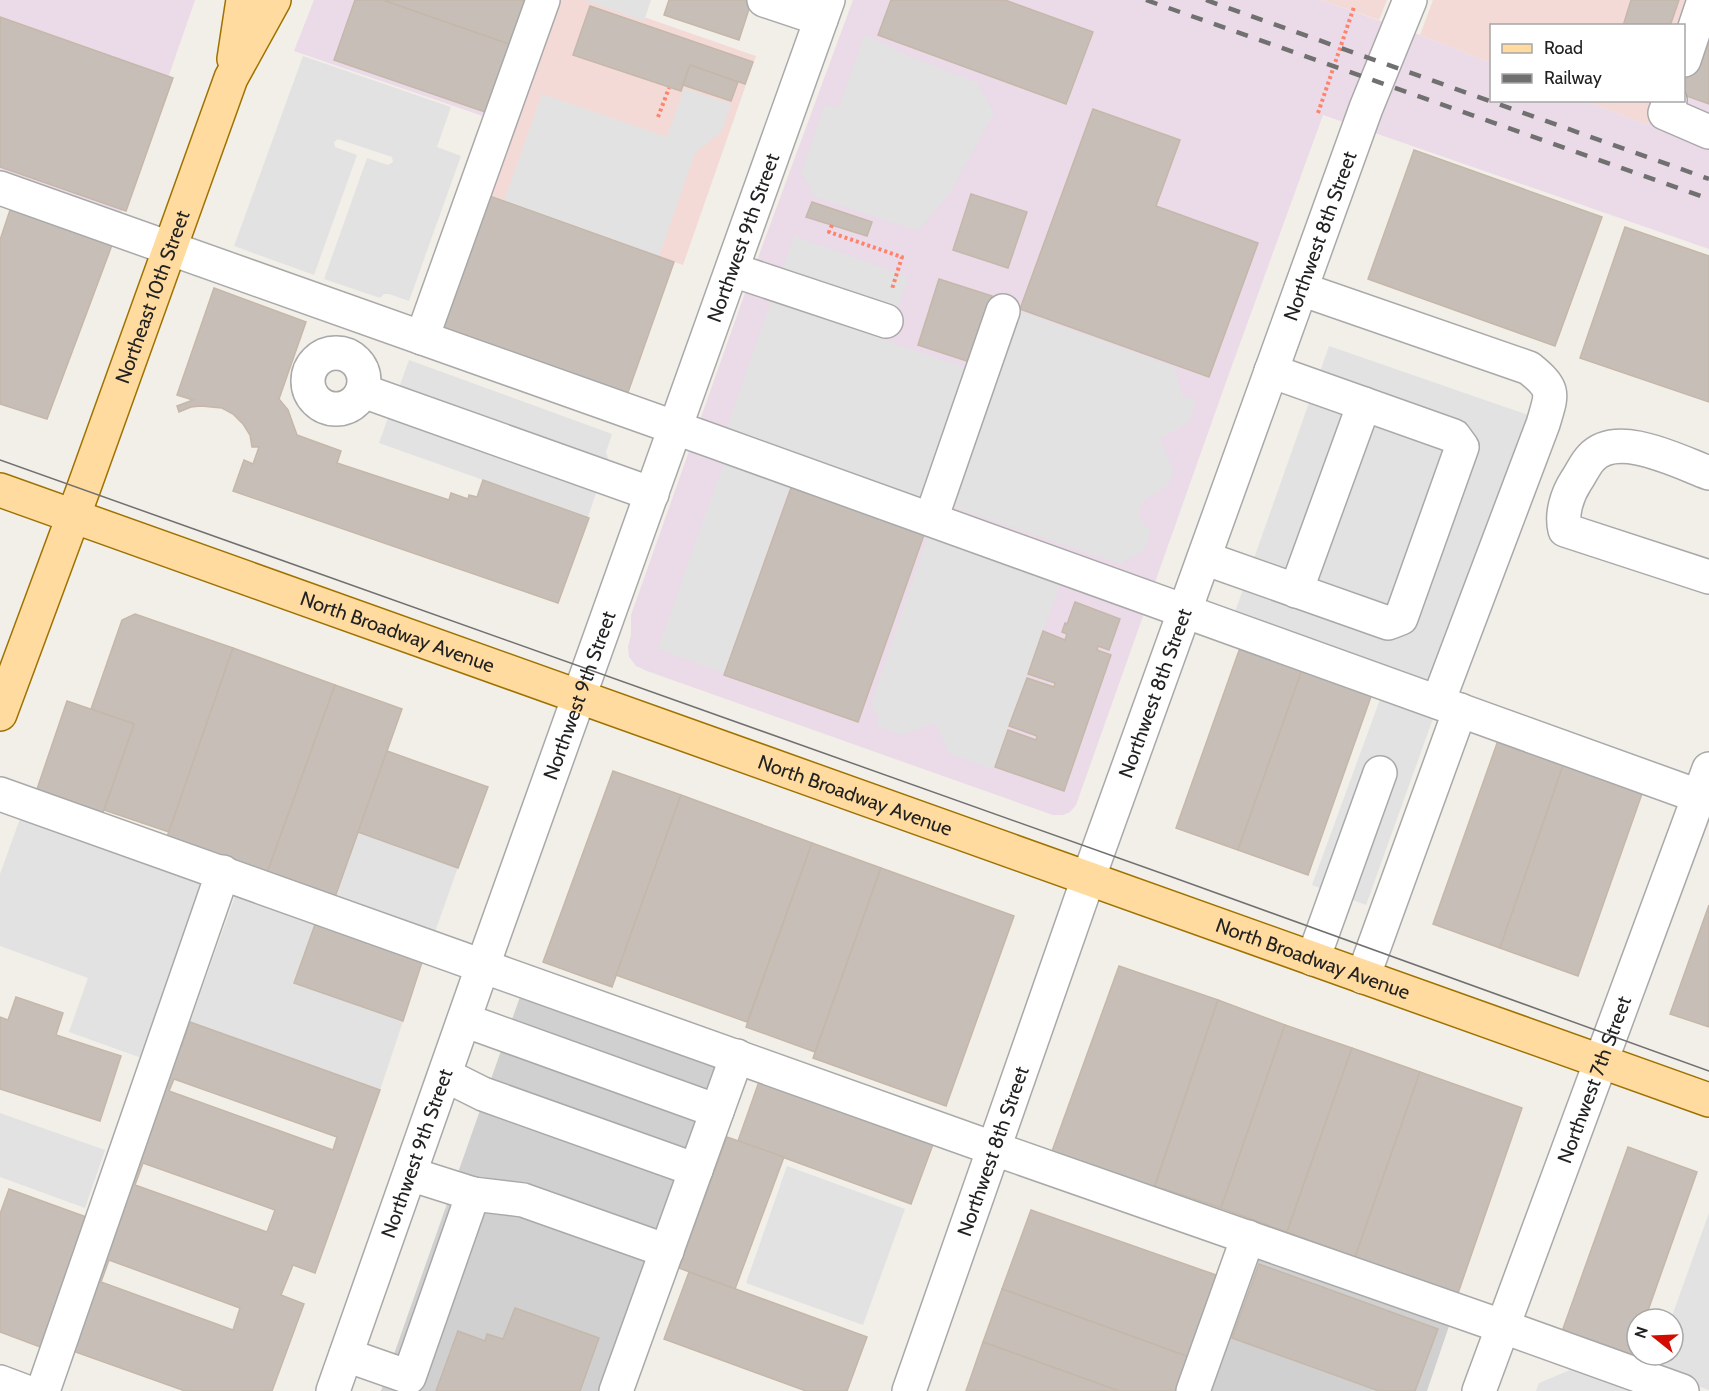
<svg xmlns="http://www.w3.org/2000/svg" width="1709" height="1391" font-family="Cabin,sans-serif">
  <rect width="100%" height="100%" fill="#f2efe8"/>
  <g fill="#f3dad7">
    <polygon points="542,0 595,0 756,56 683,265 475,190"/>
    <polygon points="1321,0 1387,0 1379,20"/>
    <polygon points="1433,0 1688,0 1680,25 1492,26 1491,63 1420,35"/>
    <polygon points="1585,101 1656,101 1648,125"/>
  </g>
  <g fill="#ebdae7">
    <polygon points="0,0 195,0 120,216 0,173"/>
    <polygon points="314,0 542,0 500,122 294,51"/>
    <polygon points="853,0 1321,0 1420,35 1491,63 1492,100 1585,101 1648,125 1656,101 1684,100 1684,26 1709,0 1709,249 1323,115 1226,382 1076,805 1070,812 1063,815 1053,815 647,671 636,666 629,657 628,647 631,635 631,615 746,290"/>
  </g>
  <g fill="#d0d0d0">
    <polygon points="521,994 717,1067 605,1391 381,1391"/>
    <polygon points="1256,1258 1449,1326 1427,1391 1208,1391"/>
  </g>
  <g fill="#e2e2e2">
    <polygon points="584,0 651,0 644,21"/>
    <polygon points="865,34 901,53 978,83 994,113 950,193 918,231 815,197 801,173 825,104 838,108"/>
    <polygon points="303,56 451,107 437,147 461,156 409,301 389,294 384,294 380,298 324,279 367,158 388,165 393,162 392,157 338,139 334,142 335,147 357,155 314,275 234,246"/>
    <polygon points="684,88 731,104 722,131 695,153 659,256 504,201 542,94 667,137"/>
    <polygon points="794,236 908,277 887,341 969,369 923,501 726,430"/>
    <polygon points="1020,311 1175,367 1182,396 1196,401 1189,422 1159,439 1174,470 1168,485 1143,501 1139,514 1145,527 1151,530 1144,551 1120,564 956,508 951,501"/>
    <polygon points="1329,346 1540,419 1444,687 1234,615"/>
    <polygon points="409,360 612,434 606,452 608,458 588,517 379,443"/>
    <polygon points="724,462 790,486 724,673 658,649"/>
    <polygon points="928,535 1061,583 993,770 949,753 935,723 902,735 877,726 879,719 871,704"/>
    <polygon points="1382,694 1435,713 1366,905 1312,885"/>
    <polygon points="21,816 213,884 150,1061 69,1032 88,978 0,946 0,874"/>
    <polygon points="358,832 458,867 435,932 335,897"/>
    <polygon points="237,891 317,919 294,983 403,1021 380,1090 190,1022"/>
    <polygon points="0,1113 105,1150 85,1208 0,1177"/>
    <polygon points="787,1166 905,1209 863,1325 746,1283"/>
    <polygon points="1709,1213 1709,1390 1653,1370 1659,1355 1673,1355 1673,1319 1671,1319"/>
    <polygon points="1570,1370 1628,1391 1536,1391 1539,1383"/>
  </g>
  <g fill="#c7bfb7" stroke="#c5b7a9" stroke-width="1.5" fill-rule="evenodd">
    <polygon points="355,0 383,0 515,46 491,114 334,60"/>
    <polygon points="383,0 531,0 515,46"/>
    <polygon points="669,0 743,0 751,3 739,40 664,15"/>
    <polygon points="891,0 1005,0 1093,32 1066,104 878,35"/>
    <polygon points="1631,0 1679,0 1670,26 1623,26"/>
    <polygon points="1709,4 1709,104 1684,95 1684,81"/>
    <polygon points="590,6 753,62 745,84 690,65 681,91 573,55"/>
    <polygon points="0,17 173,78 126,211 0,167"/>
    <polygon points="690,65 738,82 731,101 683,85"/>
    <polygon points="1093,109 1180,140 1156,206 1258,243 1209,377 1020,309"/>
    <polygon points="1414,150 1602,217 1555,346 1368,279"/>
    <polygon points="971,194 1027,212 1008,268 953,250"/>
    <polygon points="487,195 674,262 626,398 438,331"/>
    <polygon points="14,198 115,237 47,419 0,404 0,240"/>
    <polygon points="812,202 872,222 867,236 806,217"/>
    <polygon points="1625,227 1709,256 1709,402 1580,358"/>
    <polygon points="939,279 992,296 970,362 918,345"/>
    <polygon points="214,288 306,322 279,399 288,410 297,435 341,451 337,463 449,500 451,493 468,499 469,495 477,497 483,480 589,518 558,603 233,491 244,460 253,464 259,447 252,447 250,435 243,424 233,414 222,408 201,406 191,407 179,412 177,406 193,400 177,395"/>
    <polygon points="792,485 925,532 858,722 724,675"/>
    <polygon points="1075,602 1120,619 1109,650 1098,646 1097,650 1111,655 1064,791 995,767 1008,730 1036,740 1037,736 1009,726 1027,678 1054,687 1055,683 1028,674 1043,631 1065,640 1067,634 1062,632 1065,623 1067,624"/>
    <polygon points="135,614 233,648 169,832 104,810 134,724 91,709 122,620"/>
    <polygon points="1241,645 1303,667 1238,850 1176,828"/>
    <polygon points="233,648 335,685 267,873 167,837"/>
    <polygon points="1303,667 1373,691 1308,875 1238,850"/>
    <polygon points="335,685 402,709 335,897 267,873"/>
    <polygon points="67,701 134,724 102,815 36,792"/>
    <polygon points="1501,732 1567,754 1500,948 1433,924"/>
    <polygon points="387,751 488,787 458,868 358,832"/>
    <polygon points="1567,754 1643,791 1578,976 1500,948"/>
    <polygon points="613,771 681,795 612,987 543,962"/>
    <polygon points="681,795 812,843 747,1022 616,975"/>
    <polygon points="812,843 881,868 815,1052 746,1027"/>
    <polygon points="881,868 1014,916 946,1106 813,1058"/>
    <polygon points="1709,905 1709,1027 1670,1014"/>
    <polygon points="317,919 424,956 403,1021 294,983"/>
    <polygon points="1119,966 1218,1000 1153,1190 1051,1154"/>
    <polygon points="16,997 63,1013 56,1035 121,1056 100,1121 0,1089 0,1017 8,1020"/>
    <polygon points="1218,1000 1285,1025 1221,1208 1155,1186"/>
    <path d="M190,1022L380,1090L315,1273L293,1265L281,1295L304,1304L272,1391H185L73,1351L175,1043L182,1046ZM174,1079L337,1137L333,1150L169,1091ZM143,1163L275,1210L267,1232L135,1185ZM109,1260L240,1308L233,1330L101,1282Z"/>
    <polygon points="1285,1025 1352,1048 1287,1232 1221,1208"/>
    <polygon points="1352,1048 1420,1072 1355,1257 1287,1232"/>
    <polygon points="1420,1072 1522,1108 1456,1299 1353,1263"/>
    <polygon points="761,1076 935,1139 911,1204 738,1141"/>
    <polygon points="727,1137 784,1157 735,1289 679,1268"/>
    <polygon points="1628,1147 1697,1172 1645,1319 1637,1319 1637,1341 1630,1362 1560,1337"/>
    <polygon points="9,1189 89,1218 43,1348 0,1332 0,1214"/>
    <polygon points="1031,1210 1219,1276 1189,1357 1002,1289"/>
    <polygon points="1259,1264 1438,1329 1415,1391 1379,1391 1232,1338"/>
    <polygon points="689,1272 867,1337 847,1391 806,1391 664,1339"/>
    <polygon points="1002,1289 1189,1357 1177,1391 1119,1391 983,1342"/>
    <polygon points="515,1308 599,1338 580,1391 436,1391 458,1331 485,1341 487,1334 503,1339"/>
    <polygon points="983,1342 1119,1391 966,1391"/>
  </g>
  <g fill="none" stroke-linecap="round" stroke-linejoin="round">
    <defs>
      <g id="minor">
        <polyline points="764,0 821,19"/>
        <polyline points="1684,60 1704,0"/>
        <polyline points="1670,100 1665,113 1709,132"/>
        <polyline points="0,188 707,439 1709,800"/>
        <polyline points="733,270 886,321"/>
        <path d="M1301,289L1529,368C1556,390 1552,393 1543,424L1438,702"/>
        <polyline points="422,338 543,0"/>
        <circle cx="336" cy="381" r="28"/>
        <polyline points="363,391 652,494"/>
        <path d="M1709,473C1679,462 1617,429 1591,458C1585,464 1581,474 1576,481C1567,495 1561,514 1565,530L1709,577"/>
        <polyline points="931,519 1003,311"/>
        <polyline points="1204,558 1388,623 1401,618 1462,447 1454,436 1271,371"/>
        <polyline points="1296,591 1364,404"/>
        <polyline points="0,794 995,1149 1504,1327 1682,1391"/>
        <polyline points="1313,959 1380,773"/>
        <polyline points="1363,977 1460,710"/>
        <polyline points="464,1020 717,1111"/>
        <polyline points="445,1075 483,1094 696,1170"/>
        <polyline points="473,1194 523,1200 667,1251"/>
        <polyline points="346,1355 409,1377 473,1194 410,1174"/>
        <polyline points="0,1382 24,1391"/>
        <polyline points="43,1391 223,872"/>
        <path id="s1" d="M333,1391L483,965L828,0"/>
        <polyline points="616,1391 737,1056"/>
        <path id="s2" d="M909,1391L1088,879L1366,108L1410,0"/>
        <polyline points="1193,1391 1248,1237"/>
        <path id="s3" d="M1479,1391L1709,769"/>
      </g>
      <g id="major">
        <polyline points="234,59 243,0"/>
        <path id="s4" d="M0,490L1709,1100"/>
        <path id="s5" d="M0,714L83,490L231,78L274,0"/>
      </g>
    </defs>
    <use href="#minor" stroke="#a9a9a9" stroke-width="36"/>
    <use href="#major" stroke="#9f7200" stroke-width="36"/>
    <g stroke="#ff836c" stroke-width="4" stroke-dasharray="3 3" stroke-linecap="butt">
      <polyline points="1318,113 1354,7"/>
      <polyline points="658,117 669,88"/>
      <polyline points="832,225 829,232 902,257 892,289"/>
    </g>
    <use href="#minor" stroke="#fff" stroke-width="33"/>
    <use href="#major" stroke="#ffdba0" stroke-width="33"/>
    <polyline stroke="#707070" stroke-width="1.5" points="0,460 1172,877 1709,1071"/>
    <g stroke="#707070" stroke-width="4.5" stroke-dasharray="12 12" stroke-linecap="butt">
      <polyline points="1146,0 1709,199"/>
      <polyline points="1206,0 1709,179"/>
    </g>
  </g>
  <g text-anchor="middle" stroke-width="4.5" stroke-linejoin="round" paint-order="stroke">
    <g font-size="20" fill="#222" stroke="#fff">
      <text dy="7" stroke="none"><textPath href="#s2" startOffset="1226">Northwest 8th Street</textPath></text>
      <text dy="7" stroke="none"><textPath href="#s1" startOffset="1224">Northwest 9th Street</textPath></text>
      <text dy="7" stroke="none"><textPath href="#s5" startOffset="444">Northeast 10th Street</textPath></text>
      <text dy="7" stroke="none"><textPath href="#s4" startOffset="422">North Broadway Avenue</textPath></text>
      <text dy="7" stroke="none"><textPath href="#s2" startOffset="740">Northwest 8th Street</textPath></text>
      <text dy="7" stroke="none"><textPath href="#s1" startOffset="738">Northwest 9th Street</textPath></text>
      <text dy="7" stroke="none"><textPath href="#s4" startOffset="908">North Broadway Avenue</textPath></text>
      <text dy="7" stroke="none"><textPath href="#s4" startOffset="1394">North Broadway Avenue</textPath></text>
      <text dy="7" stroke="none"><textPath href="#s3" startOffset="332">Northwest 7th Street</textPath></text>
      <text dy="7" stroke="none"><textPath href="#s2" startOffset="254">Northwest 8th Street</textPath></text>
      <text dy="7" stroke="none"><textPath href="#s1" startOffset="252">Northwest 9th Street</textPath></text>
    </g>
  </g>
  <rect x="1490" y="24" width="195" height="78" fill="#ffffff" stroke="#a7a7a7" stroke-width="1.5"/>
  <rect x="1502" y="44" width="30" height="9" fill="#ffdba0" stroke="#a7a7a7" stroke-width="1.5"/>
  <text x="1544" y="54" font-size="18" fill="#222222">Road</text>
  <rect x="1502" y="74" width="30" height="9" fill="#707070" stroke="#a7a7a7" stroke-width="1.5"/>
  <text x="1544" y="84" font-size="18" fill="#222222">Railway</text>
  <g transform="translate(1655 1337) rotate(288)"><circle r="28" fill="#ffffff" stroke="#a7a7a7" stroke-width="1.5"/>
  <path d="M0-4.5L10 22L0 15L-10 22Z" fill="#d30b00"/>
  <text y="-9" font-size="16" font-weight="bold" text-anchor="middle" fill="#222222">N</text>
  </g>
</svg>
